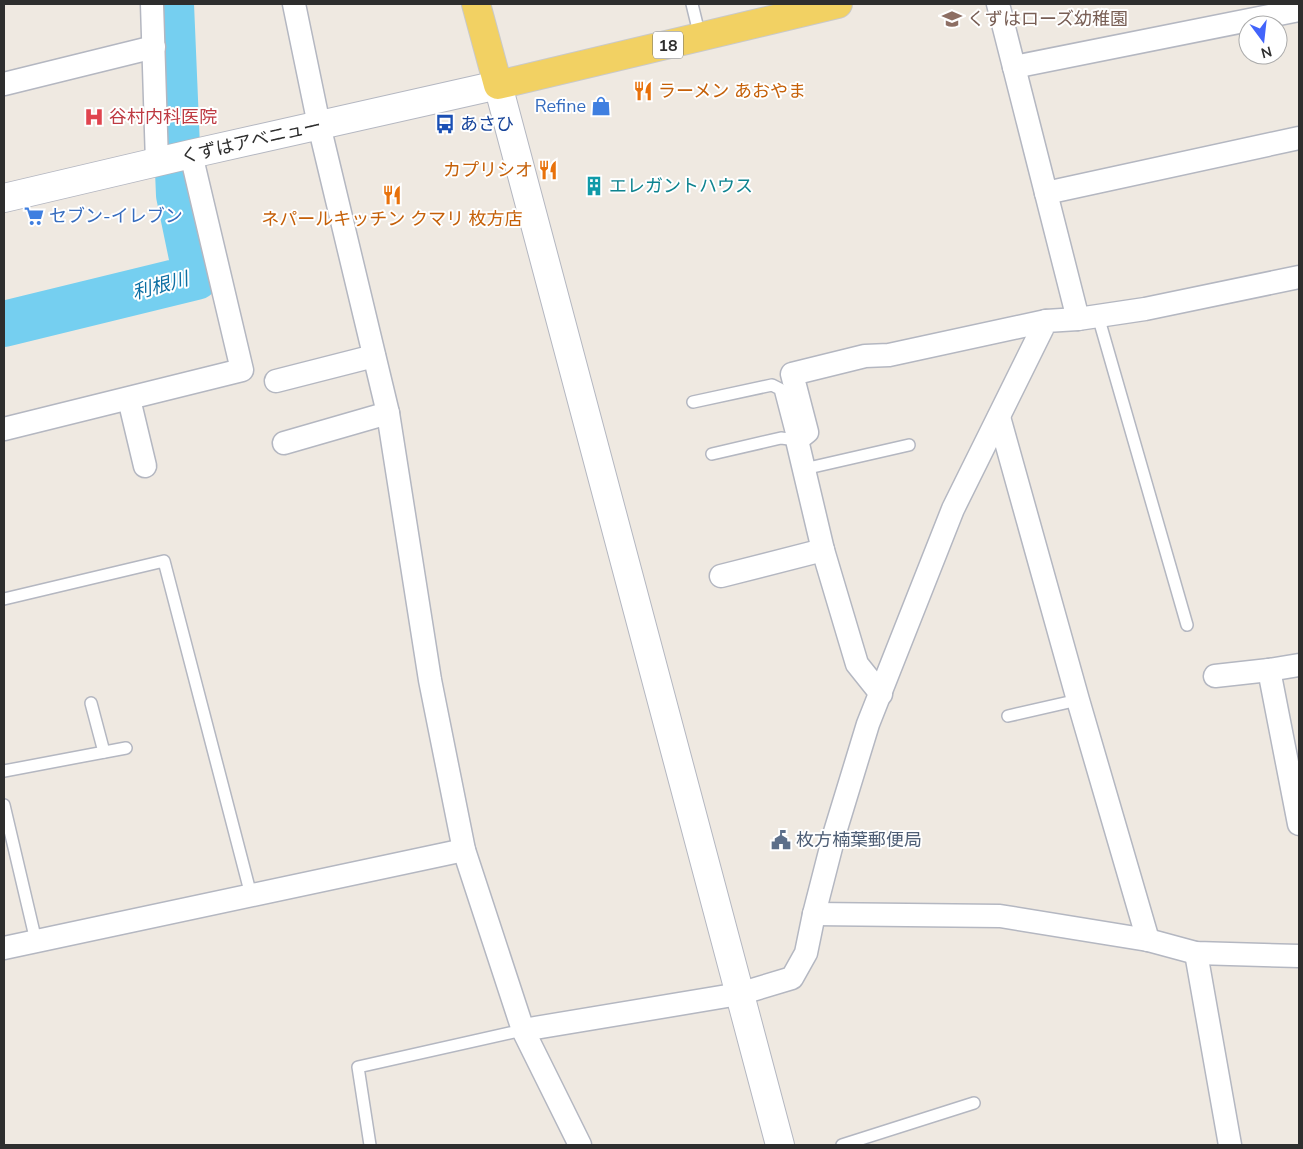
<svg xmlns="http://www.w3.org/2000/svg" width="1303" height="1149" font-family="'Nunito Sans','Noto Sans JP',sans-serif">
  <rect width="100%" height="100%" fill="#efe9e1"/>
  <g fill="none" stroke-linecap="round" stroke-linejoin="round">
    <polyline stroke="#75cff0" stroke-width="46" points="4,324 196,277 179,195 171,4"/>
    <defs>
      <g id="service">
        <polyline points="692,4 700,37"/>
        <polyline points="1098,316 1187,625"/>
        <polyline points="693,402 772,385 780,389 793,439"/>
        <polyline points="712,454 781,438 797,440"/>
        <polyline points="804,469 909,445"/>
        <polyline points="4,599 164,561 251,895"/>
        <polyline points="91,703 104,752"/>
        <polyline points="1008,716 1078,700"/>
        <polyline points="4,771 126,748"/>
        <polyline points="4,805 36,941"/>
        <polyline points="370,1145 358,1067 523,1030"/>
        <polyline points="842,1145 974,1103"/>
      </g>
      <g id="minor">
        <polyline points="152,4 157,163"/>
        <polyline points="294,4 319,125 388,413 430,680 464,850 523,1030 580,1145"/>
        <polyline points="998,4 1078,319"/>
        <polyline points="1014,67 1299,10"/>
        <polyline points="4,84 154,47"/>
        <polyline points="1046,193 1299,138"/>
        <polyline points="276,381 374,356"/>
        <polyline points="129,399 145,466"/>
        <polyline points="999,417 1078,700 1148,940"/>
        <polyline points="4,429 242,370 191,154"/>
        <polyline points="284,443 388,413"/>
        <polyline points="721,576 823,550"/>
        <polyline points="1269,670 1299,824"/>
        <polyline points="1215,676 1269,670 1299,665"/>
        <polyline points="881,694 857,664 823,550 797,440 807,432 792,374 865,356 889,355 1046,321"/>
        <polyline points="814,914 1000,916 1148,940 1196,953 1299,956"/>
        <polyline points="4,948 464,850"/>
        <polyline points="1196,953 1230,1145"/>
        <polyline points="523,1030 739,994 792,978 806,953 814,914 835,832 868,724 953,509 1046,321 1078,319 1145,309 1299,277"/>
      </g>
      <polyline id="tertiary" points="4,198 191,154 498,85 780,1145"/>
      <polyline id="primary" points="476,4 498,85 838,4"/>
    </defs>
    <use href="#service" stroke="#b4b7c1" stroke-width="14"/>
    <use href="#minor" stroke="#b4b7c1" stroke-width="25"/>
    <use href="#tertiary" stroke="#b4b7c1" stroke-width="30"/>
    <use href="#primary" stroke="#c9c9c9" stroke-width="30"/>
    <use href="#service" stroke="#fff" stroke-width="11"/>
    <use href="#minor" stroke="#fff" stroke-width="22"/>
    <use href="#tertiary" stroke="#fff" stroke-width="28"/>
    <use href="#primary" stroke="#f2d163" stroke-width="28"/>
  </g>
  <defs>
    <symbol id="school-bare" viewBox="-9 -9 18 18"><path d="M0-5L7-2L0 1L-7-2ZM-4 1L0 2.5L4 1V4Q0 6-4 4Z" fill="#8d6e63" stroke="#fff" stroke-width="2.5" paint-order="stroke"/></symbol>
    <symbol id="restaurant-bare" viewBox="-9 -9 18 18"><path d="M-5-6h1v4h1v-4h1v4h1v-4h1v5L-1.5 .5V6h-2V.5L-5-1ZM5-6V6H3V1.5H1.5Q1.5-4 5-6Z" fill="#e8710a" stroke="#fff" stroke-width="2.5" paint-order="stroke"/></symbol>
    <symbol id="shop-bare" viewBox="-9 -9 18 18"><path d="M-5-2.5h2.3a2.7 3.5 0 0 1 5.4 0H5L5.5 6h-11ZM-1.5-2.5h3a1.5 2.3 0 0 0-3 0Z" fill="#3f7fe0" stroke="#fff" stroke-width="2.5" paint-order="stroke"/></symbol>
    <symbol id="hospital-bare" viewBox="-9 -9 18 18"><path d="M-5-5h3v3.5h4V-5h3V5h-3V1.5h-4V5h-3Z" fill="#e0444e" stroke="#fff" stroke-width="2.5" paint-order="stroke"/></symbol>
    <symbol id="bus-bare" viewBox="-9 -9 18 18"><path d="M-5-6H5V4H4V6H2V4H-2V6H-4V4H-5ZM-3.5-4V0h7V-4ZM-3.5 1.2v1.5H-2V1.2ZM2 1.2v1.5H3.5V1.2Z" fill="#1a4fb4" stroke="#fff" stroke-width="2.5" paint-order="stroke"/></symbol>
    <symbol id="building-bare" viewBox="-9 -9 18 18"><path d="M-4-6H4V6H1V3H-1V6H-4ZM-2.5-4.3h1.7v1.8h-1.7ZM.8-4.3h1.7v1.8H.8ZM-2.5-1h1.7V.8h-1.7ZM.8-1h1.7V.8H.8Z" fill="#0f9aa8" stroke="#fff" stroke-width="2.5" paint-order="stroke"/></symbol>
    <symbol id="supermarket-bare" viewBox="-9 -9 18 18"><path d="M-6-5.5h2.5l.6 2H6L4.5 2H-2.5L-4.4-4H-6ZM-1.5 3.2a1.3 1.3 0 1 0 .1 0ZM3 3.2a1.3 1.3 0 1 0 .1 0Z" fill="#3f7fe0" stroke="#fff" stroke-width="2.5" paint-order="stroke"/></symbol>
    <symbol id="civic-bare" viewBox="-9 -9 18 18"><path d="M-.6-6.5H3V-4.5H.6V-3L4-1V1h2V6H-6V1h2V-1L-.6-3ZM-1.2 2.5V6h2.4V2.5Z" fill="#5c6f8a" stroke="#fff" stroke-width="2.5" paint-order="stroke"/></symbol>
  </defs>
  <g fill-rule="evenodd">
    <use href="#school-bare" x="938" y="5" width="28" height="28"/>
    <use href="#restaurant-bare" x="629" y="77" width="28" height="28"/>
    <use href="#shop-bare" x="587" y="92" width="28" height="28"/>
    <use href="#hospital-bare" x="80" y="103" width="28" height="28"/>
    <use href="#bus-bare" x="431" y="110" width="28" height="28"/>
    <use href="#restaurant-bare" x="534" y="156" width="28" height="28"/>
    <use href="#building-bare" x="580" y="172" width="28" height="28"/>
    <use href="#restaurant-bare" x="378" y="181" width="28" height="28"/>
    <use href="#supermarket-bare" x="20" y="202" width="28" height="28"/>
    <use href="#civic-bare" x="767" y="826" width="28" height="28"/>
  </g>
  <g text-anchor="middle" stroke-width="4" stroke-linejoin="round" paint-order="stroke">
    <rect fill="#fff" stroke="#6d6d6d" stroke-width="1" x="653" y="31.5" width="30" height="27" rx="4"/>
    <g font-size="16" font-weight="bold" fill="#2e2e2e">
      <text x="668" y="51">18</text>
    </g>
    <g font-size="18" fill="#785e54" stroke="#fff" text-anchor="start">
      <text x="967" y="25">くずはローズ幼稚園</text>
    </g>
    <g font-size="18" fill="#c56008" stroke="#fff" text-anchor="start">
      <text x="658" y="97">ラーメン あおやま</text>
      <text x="533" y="176" text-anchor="end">カプリシオ</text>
      <text x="392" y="225" text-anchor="middle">ネパールキッチン クマリ 枚方店</text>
    </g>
    <g font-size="18" fill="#366cbe" stroke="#fff" text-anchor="end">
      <text x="586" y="112">Refine</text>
      <text x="49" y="222" text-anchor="start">セブン-イレブン</text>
    </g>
    <g font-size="18" fill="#be3a42" stroke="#fff" text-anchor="start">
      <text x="109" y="123">谷村内科医院</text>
    </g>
    <g font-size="18" fill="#164399" stroke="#fff" text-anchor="start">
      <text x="460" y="130">あさひ</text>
    </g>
    <g font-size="18" fill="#2e2e2e" stroke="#fff">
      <text transform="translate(251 141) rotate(-13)" y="6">くずはアベニュー</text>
    </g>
    <g font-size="18" fill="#0d838f" stroke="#fff" text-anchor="start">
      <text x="609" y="192">エレガントハウス</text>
    </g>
    <g font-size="18" fill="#4e5e75" stroke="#fff" text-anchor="start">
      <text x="796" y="846">枚方楠葉郵便局</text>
    </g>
    <g font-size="19" font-style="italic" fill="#0d6fa3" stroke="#fff">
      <text transform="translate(160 285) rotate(-15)" y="7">利根川</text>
    </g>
  </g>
  <rect width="1303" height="1149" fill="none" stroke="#2e2e2e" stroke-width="10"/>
  <g transform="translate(1263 40) rotate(165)"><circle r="24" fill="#ffffff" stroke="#ababab"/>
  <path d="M0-4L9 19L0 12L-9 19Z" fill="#4264fb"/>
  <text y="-8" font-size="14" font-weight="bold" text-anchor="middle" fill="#2e2e2e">N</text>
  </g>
</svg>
